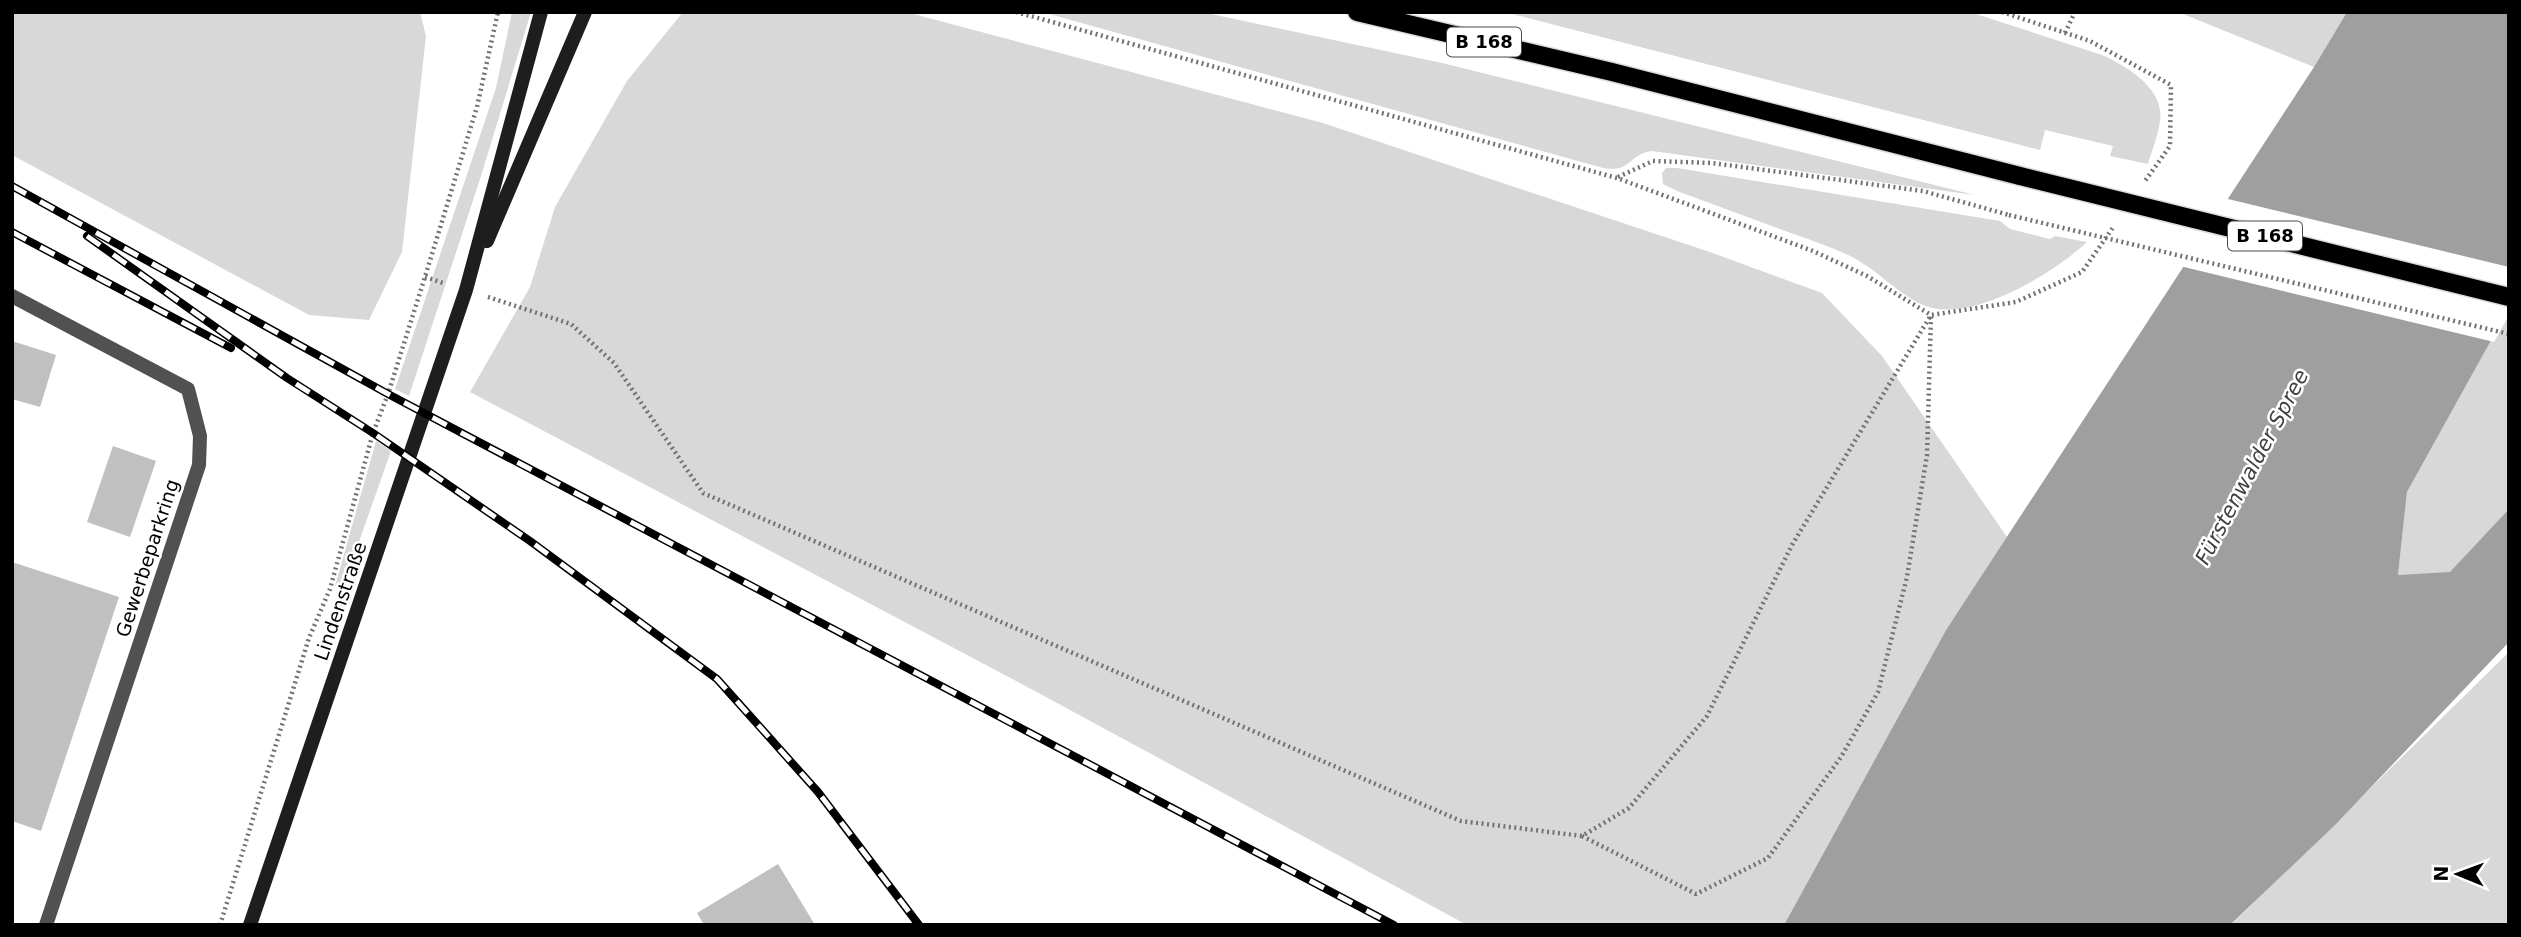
<svg xmlns="http://www.w3.org/2000/svg" width="2521" height="937" font-family="'DejaVu Sans',sans-serif">
  <rect width="100%" height="100%" fill="#fff"/>
  <g fill="#d8d8d8">
    <polygon points="12,12 420,12 426,36 402,252 369,320 309,315 12,155"/>
    <polygon points="512,12 531,12 481,176 409,396 395,389 496,88"/>
    <polygon points="683,12 906,12 1323,123 1710,252 1822,293 1882,356 2007,537 1946,630 1784,925 1467,925 1033,690 470,392 530,287 555,207 627,81"/>
    <path d="M1042,12H1202L1442,63L1975,195L1652,151C1628,154 1632,173 1603,168Z"/>
    <path d="M1505,12H1970L2102,55C2127,66 2165,89 2160,121C2158,136 2152,150 2148,164L2110,156L2113,146L2045,130L2040,150Z"/>
    <polygon points="2178,12 2347,12 2314,67"/>
    <path d="M1666,168H1677L2000,221L2010,229L2050,239L2055,236L2087,242C2054,273 1970,325 1923,305C1896,293 1876,268 1848,255C1828,246 1808,239 1788,232C1751,218 1714,205 1677,191L1663,184L1662,173Z"/>
    <polygon points="2509,308 2509,509 2450,573 2398,575 2407,492"/>
    <polygon points="376,441 391,451 342,590 335,586"/>
    <polygon points="2509,652 2509,925 2231,925"/>
  </g>
  <polygon fill="#9f9f9f" points="2347,12 2509,12 2509,308 2407,492 2398,575 2450,572 2509,509 2509,642 2335,825 2230,925 1784,925 1946,630 2314,67"/>
  <polygon fill="#fff" points="2224,198 2509,267 2509,315 2494,342 2180,266"/>
  <g fill="#c0c0c0">
    <polygon points="12,341 56,355 40,407 12,399"/>
    <polygon points="113,446 156,461 130,537 87,522"/>
    <polygon points="12,562 119,597 41,831 12,821"/>
    <polygon points="778,864 815,925 704,925 697,913"/>
  </g>
  <g fill="none" stroke-linecap="round" stroke-linejoin="round">
    <defs>
      <polyline id="primary" points="1357,12 1612,72 2020,176"/>
    </defs>
    <use href="#primary" stroke="#dbdbdb" stroke-width="21"/>
    <g stroke="#737373" stroke-width="4.5" stroke-dasharray="2 3.5" stroke-linecap="butt">
      <polyline points="1016,12 1617,178 1813,251 1867,276 1931,315 2016,302 2082,272 2114,226"/>
      <polyline points="2002,12 2090,41 2171,85 2170,146 2145,181"/>
      <polyline points="2065,33 2075,12"/>
      <polyline points="1618,177 1653,161 1712,163 1923,191 2009,215"/>
      <polyline points="425,277 443,283"/>
      <polyline points="488,297 571,324 614,363 703,493 1461,821 1582,836 1629,808 1707,716 1792,545 1931,315"/>
      <polyline points="1582,836 1696,894 1768,858 1841,757 1878,692 1907,577 1927,455 1931,316"/>
      <polyline points="220,925 309,638 330,589 373,433 388,394 425,277 477,107 498,12"/>
    </g>
    <polyline stroke="#515151" stroke-width="14" points="12,296 188,389 200,436 199,465 46,925"/>
    <g stroke="#1e1e1e" stroke-width="14">
      <polyline points="487,241 585,12"/>
      <polyline points="250,925 466,290 541,12"/>
    </g>
    <use href="#primary" stroke="#000" stroke-width="18"/>
    <defs>
      <g id="rail">
        <polyline points="12,186 388,394 1394,925"/>
        <polyline points="12,232 231,348"/>
        <polyline points="87,236 287,378 373,433 530,541 717,679 818,792 919,925"/>
      </g>
    </defs>
    <use href="#rail" stroke="#000" stroke-width="8"/>
    <use href="#rail" stroke="#fff" stroke-width="5" stroke-dasharray="16" stroke-linecap="butt"/>
    <defs>
      <polyline id="primary-bridge" points="2020,176 2509,297"/>
    </defs>
    <use href="#primary-bridge" stroke="#dbdbdb" stroke-width="21" stroke-linecap="butt"/>
    <polyline stroke="#737373" stroke-width="4.5" stroke-dasharray="2 3.5" stroke-linecap="butt" points="2009,215 2509,334"/>
    <use href="#primary-bridge" stroke="#000" stroke-width="18"/>
  </g>
  <g text-anchor="middle" stroke-width="5" stroke-linejoin="round" paint-order="stroke">
    <g fill="#fff" stroke="#4c4c4c" stroke-width="2">
      <rect x="1447" y="27.5" width="74" height="29" rx="5"/>
      <rect x="2228" y="221.5" width="74" height="29" rx="5"/>
    </g>
    <g font-size="18" font-weight="bold" fill="#000">
      <text x="1484" y="48">B 168</text>
      <text x="2265" y="242">B 168</text>
    </g>
    <g font-size="19" fill="#000" stroke="#fff">
      <text transform="translate(147 558) rotate(-72)" y="7">Gewerbeparkring</text>
      <text transform="translate(340 601) rotate(-71)" y="7">Lindenstraße</text>
    </g>
    <g font-size="21" font-style="italic" fill="#404040" stroke="#fff">
      <text transform="translate(2252 467) rotate(-62)" y="7">Fürstenwalder Spree</text>
    </g>
  </g>
  <rect width="2521" height="937" fill="none" stroke="#000000" stroke-width="28"/>
  <g transform="translate(2458 874) rotate(271)" stroke="#ffffff" stroke-width="5" paint-order="stroke">
  <path d="M0-5L12 26L0 18L-12 26Z" fill="#000000"/>
  <text y="-10" font-size="19" font-weight="bold" text-anchor="middle" fill="#000000">N</text>
  </g>
</svg>
